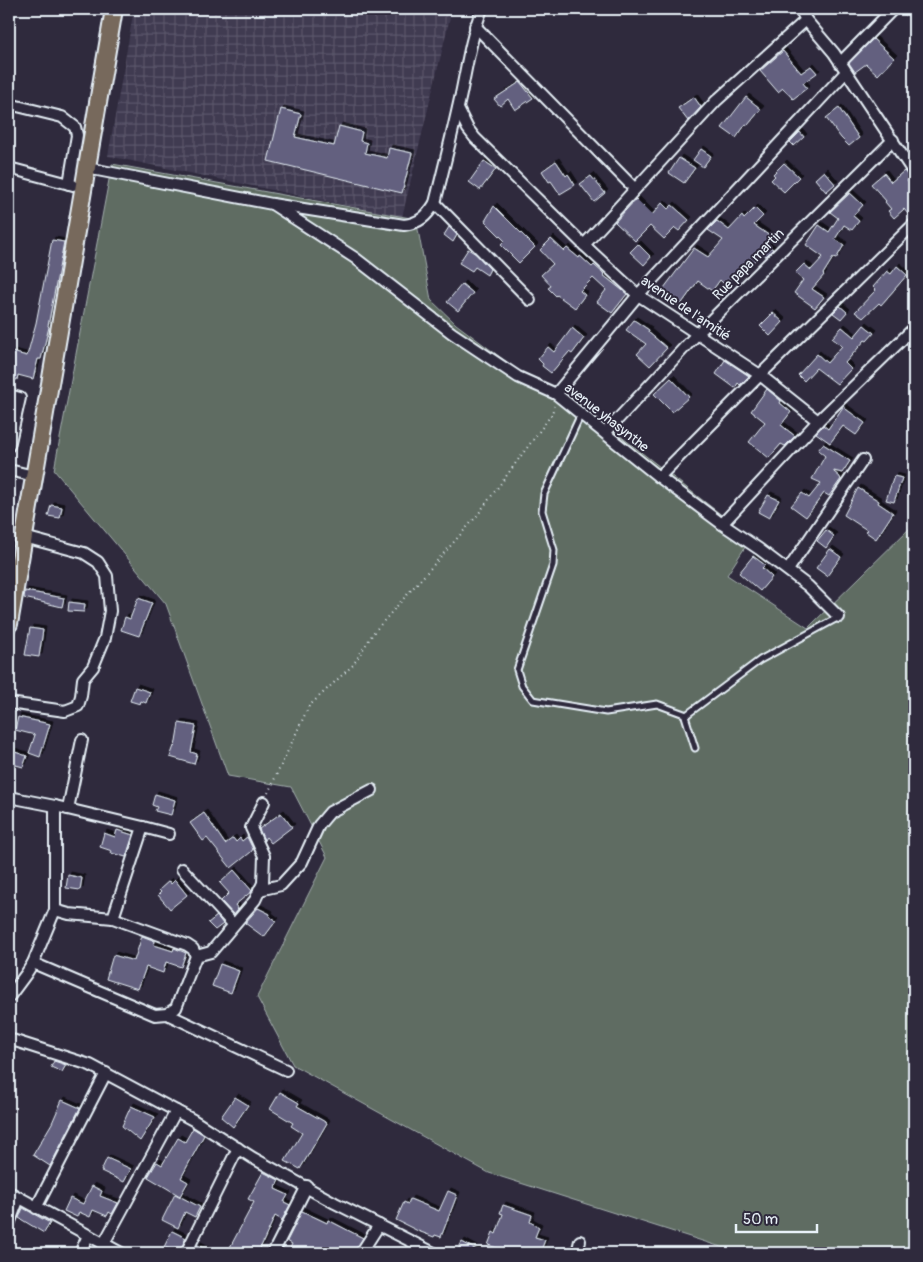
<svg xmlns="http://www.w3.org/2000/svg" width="923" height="1262" font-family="Pangolin,sans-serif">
  <defs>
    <pattern id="industrial-grid" width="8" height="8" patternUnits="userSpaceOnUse" patternTransform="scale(1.25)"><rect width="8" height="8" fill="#3f3a51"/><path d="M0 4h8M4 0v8" fill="none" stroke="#5b576b"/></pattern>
    <filter id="shadow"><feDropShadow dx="3" dy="-3" stdDeviation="0" flood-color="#0009"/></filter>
  </defs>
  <rect width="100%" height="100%" fill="#2f2a3d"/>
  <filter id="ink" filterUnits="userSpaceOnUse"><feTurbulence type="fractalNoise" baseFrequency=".02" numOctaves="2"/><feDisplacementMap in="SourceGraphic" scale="10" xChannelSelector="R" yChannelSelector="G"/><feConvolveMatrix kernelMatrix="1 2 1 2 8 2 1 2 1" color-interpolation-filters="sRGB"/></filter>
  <g filter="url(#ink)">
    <polygon fill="url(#industrial-grid)" points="134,9 452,9 402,217 108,156"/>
    <polygon fill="#5e6c62" stroke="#a3aead" points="112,164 416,219 431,300 456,324 544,390 578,403 751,538 727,575 808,628 914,524 914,1253 740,1253 489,1173 293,1065 257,997 327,857 291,787 228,776 166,604 54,470"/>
    <g fill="#63617f" stroke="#e8f1f8" filter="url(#shadow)">
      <polygon points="900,9 914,9 914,22 900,11"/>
      <polygon points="873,39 894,58 878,75 866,64 855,72 849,63"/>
      <polygon points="783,51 801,73 811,66 817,73 803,83 807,88 793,99 783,88 778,92 760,71"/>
      <polygon points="520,82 533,98 515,110 508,99 500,106 494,99"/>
      <polygon points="694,97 701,107 688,121 678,108"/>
      <polygon points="746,97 761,109 748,125 746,124 736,138 722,128"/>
      <polygon points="839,108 859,138 849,146 841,138 826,118"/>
      <polygon points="281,109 301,114 295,137 334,146 339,126 362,132 360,141 367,143 365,153 387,158 389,148 412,153 402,193 268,161"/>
      <polygon points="800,132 804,137 794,146 790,142"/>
      <polygon points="701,149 711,156 703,167 693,160"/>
      <polygon points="679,158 695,168 684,183 669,173"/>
      <polygon points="484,161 496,169 480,190 469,182"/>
      <polygon points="556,161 566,176 568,174 575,185 560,194 551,181 549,182 542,171"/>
      <polygon points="784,163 799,177 784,192 771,180 775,176 773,174"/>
      <polygon points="824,171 835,184 826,192 815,179"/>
      <polygon points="904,171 910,178 907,181 914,189 914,217 911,218 904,209 894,218 888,211 891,209 885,202 886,201 871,184 884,173 891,182"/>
      <polygon points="591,176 605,193 594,202 580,184"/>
      <polygon points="850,193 863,205 853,216 859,221 852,230 844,225 835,239 844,245 836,259 833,258 823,274 824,275 812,289 824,297 815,308 794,293 803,280 795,273 804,264 811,270 823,257 806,245 819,225 829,232 838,218 830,212"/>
      <polygon points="636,199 652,215 662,203 668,209 672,205 689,220 679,231 675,228 664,239 650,226 635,241 615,222"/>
      <polygon points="494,206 535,247 519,263 501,245 505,241 485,221"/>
      <polygon points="755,208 763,216 754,225 770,236 765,244 773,249 766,256 762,253 740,275 737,272 725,285 720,280 712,291 698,281 680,306 661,292 694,248 708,257 723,240 708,230 717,221 729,230 742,216 744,219"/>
      <polygon points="449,227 457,235 453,242 444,235"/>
      <polygon points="551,239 564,251 567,248 579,258 580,256 592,267 594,265 604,274 603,275 627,294 612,313 597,302 606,290 593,278 580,291 585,295 575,308 557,295 556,296 548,288 551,286 541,275 553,264 540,250"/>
      <polygon points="52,240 64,242 48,326 49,327 41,359 38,359 33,379 18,375 17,380 9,378 9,364 12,352 27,356 36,323"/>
      <polygon points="638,244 651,257 644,265 630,252"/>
      <polygon points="468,249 476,254 490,269 487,275 475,267 472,271 459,263"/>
      <polygon points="897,266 907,275 881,305 879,303 863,318 855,312 876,290 873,287 887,271 891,274"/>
      <polygon points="462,284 473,293 458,311 447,302"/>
      <polygon points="840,306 847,312 841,319 833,313"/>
      <polygon points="773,313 783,322 770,336 760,326"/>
      <polygon points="634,320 649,330 648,332 667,348 650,366 637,354 646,344 626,330"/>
      <polygon points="864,325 874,333 867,341 865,340 845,363 851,369 837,384 816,368 804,381 798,375 817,354 827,363 842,346 832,338 842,327 854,337"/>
      <polygon points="572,328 584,338 572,354 569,352 551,373 542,366 543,364 538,359 548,347 554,352"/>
      <polygon points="725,360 749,376 740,385 738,383 735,388 716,374"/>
      <polygon points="671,378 689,397 672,412 654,394"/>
      <polygon points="767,389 781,401 780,403 791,412 781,425 795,436 785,446 781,444 769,458 749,442 765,422 751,411"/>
      <polygon points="843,407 865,423 856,435 843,426 830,443 816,433 823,425 828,429"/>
      <polygon points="823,444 850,461 842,473 834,471 834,472 840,477 840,478 841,479 829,496 824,493 806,517 791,506 802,493 809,498 821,483 812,479 825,456 818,450"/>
      <polygon points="894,476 902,478 894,502 886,500"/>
      <polygon points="858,488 879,501 878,503 893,513 876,539 866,532 867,530 844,515"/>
      <polygon points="768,495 779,500 769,518 758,512"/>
      <polygon points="51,505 62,507 60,518 48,516"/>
      <polygon points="826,530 834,536 826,548 817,541"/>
      <polygon points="830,549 841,557 827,576 816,568"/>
      <polygon points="753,556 765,565 762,568 772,577 760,591 739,573"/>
      <polygon points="25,591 64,598 62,607 24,598"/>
      <polygon points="138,598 152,603 139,636 121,630 125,617 130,619"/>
      <polygon points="69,602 85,604 84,612 68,611"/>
      <polygon points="30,628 43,630 39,657 25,655"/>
      <polygon points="135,687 150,692 146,703 141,701 140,704 130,701"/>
      <polygon points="18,717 50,724 40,757 29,753 35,735 15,730"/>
      <polygon points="179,723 196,726 191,752 197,754 194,764 170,757 174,746 175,747"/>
      <polygon points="9,750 27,756 23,767 9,763"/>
      <polygon points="155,794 175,800 171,815 155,811 157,807 152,805"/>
      <polygon points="204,813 225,844 233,838 236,842 240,838 242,841 247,837 253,849 251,852 231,868 207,838 203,841 190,823"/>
      <polygon points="281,813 292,827 271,843 266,837 264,840 259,829"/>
      <polygon points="117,830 133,835 126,857 111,853 112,851 100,847 104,833 115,837"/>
      <polygon points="234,870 252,891 235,905 238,909 233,914 221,901 229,893 220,883"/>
      <polygon points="68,875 82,878 80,890 66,888"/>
      <polygon points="175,880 187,895 170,909 158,895 161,892 159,890 169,881 171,884"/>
      <polygon points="258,908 270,914 269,916 276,921 264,937 245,923"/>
      <polygon points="217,916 223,924 215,930 208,923"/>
      <polygon points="142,936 155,941 154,945 173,951 174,948 186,953 181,967 166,962 163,973 146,967 138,989 106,979 113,955 134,961"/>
      <polygon points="220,964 239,971 231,993 212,986"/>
      <polygon points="54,1061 66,1065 62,1072 51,1067"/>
      <polygon points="280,1092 299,1103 297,1106 327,1123 300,1169 285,1161 302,1133 291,1126 293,1123 270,1109"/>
      <polygon points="235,1097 248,1105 233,1127 221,1117"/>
      <polygon points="62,1100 80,1108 50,1166 33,1155 52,1123"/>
      <polygon points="131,1106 155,1117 140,1141 122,1126"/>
      <polygon points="193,1128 204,1135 181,1178 188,1182 180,1196 148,1177 157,1162 162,1165 178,1138 185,1142"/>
      <polygon points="107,1158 131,1169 124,1182 101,1171"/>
      <polygon points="263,1172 279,1180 275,1189 288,1195 284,1202 290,1205 282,1220 275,1216 258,1253 227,1253 254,1202 248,1199"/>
      <polygon points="92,1186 102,1191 100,1196 118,1203 112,1214 109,1212 107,1216 93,1210 90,1217 79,1212 77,1217 64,1211 70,1198 83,1204"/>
      <polygon points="448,1191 457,1195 441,1237 435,1235 434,1237 418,1231 396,1220 404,1202 408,1204 410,1199 439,1211"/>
      <polygon points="175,1194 200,1207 195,1217 185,1212 178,1228 162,1220"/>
      <polygon points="503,1205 532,1215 530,1222 539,1227 535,1237 545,1240 540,1253 512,1253 488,1245 493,1232 496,1234 503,1214 500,1213"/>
      <polygon points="23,1208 50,1223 44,1233 19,1218"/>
      <polygon points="302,1211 327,1223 328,1220 363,1238 354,1253 288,1253 292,1244 287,1241"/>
      <polygon points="172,1231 186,1238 180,1250 176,1248 174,1251 164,1247"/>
      <polygon points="462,1242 482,1253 456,1253"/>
      <polygon points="198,1245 214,1253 194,1253"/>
    </g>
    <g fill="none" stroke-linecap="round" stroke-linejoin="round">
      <defs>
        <g id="service">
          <polyline points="581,414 544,494 542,511 554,550 553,565 517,670 522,686 533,700 606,712 657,704 687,715"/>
          <polyline points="695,748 685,716 760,660 839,617"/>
        </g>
        <g id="minor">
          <polyline points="800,9 806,20 834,53 914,173"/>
          <polyline points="475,26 634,188"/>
          <polyline points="840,63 893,9"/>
          <polyline points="9,104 62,117 75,127 77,135 69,184"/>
          <polyline points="458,109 468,129 475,138 584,245 638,295 760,375 818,421 914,328"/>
          <polyline points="9,168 73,185"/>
          <path d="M87,168L272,204L404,225C420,223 427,216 435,203C444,167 453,131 461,94C467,65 471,37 482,9"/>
          <polyline points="435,203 530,300"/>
          <polyline points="272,204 355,258 452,333 518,377 556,394 659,477 722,524 759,549 808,586 839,617"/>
          <polyline points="584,245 716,101 806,20"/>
          <polyline points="556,394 638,295 846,72"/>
          <polyline points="9,395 20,398 9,446"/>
          <polyline points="605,433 698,333 893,140"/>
          <polyline points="9,470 34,476"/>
          <polyline points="659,477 760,375 914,224"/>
          <polyline points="722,524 818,421"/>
          <polyline points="788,570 863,460"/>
          <polyline points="9,703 65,711 78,706 81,696 83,679 93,667 105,638 110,611 107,576 98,562 84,553 24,537"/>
          <polyline points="9,797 55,806 143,827"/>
          <polyline points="68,809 82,740"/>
          <polyline points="182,869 233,924"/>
          <polyline points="259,890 281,885 302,862 319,825 330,812 372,790"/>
          <polyline points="55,910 69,914 113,918 143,827 169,834"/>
          <polyline points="196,956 211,952 255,900 263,883 264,856 251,828 264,802"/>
          <polyline points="33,963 155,1015 167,1014 176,1008 196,956 193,949 187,945 113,918"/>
          <polyline points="9,997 26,974 33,963 55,910 55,806"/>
          <polyline points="167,1014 286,1070"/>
          <polyline points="9,1039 90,1065 193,1120 253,1158 335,1203 434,1253"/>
          <polyline points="9,1192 121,1253"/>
          <polyline points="36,1208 106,1073"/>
          <polyline points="9,1224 19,1198"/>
          <polyline points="103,1245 176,1111"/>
          <polyline points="80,1253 88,1236"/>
          <polyline points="186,1253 238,1148"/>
          <polyline points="273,1253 307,1186"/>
          <polyline points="361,1253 379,1225"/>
          <polyline points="577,1253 580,1241"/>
        </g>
        <polyline id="trunk" points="9,624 114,9"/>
      </defs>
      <use href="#service" stroke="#e8f1f8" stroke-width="9"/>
      <use href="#minor" stroke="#e8f1f8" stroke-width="14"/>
      <use href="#trunk" stroke="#e8f1f8" stroke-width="20"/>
      <polyline stroke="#e8f1f8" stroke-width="2" stroke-dasharray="1 4" stroke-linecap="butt" points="268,793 309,706 353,665 374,632 476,517 552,414 554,406"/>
      <use href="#service" stroke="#2f2a3d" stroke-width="5"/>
      <use href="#minor" stroke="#2f2a3d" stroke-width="10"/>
      <use href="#trunk" stroke="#77695c" stroke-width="16"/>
    </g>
  </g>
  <g text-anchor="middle" stroke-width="4" stroke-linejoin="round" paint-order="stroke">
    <g font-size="14" fill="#e8f1f8" stroke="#2f2a3d">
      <text transform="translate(748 264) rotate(-45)" y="5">Rue papa martin</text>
      <text transform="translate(686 308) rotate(34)" y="5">avenue de l'amitié</text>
      <text transform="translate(607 417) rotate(38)" y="5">avenue yhasynthe</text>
    </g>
  </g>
  <rect width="923" height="1262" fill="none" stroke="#2f2a3d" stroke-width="30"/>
  <rect x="15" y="15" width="893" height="1232" fill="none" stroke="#e8f1f8" stroke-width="2" filter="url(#ink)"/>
  <path d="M736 1224v8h81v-8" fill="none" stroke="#e8f1f8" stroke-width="2.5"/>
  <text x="743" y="1224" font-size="15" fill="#e8f1f8" stroke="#2f2a3d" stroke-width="4" paint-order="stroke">50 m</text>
</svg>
